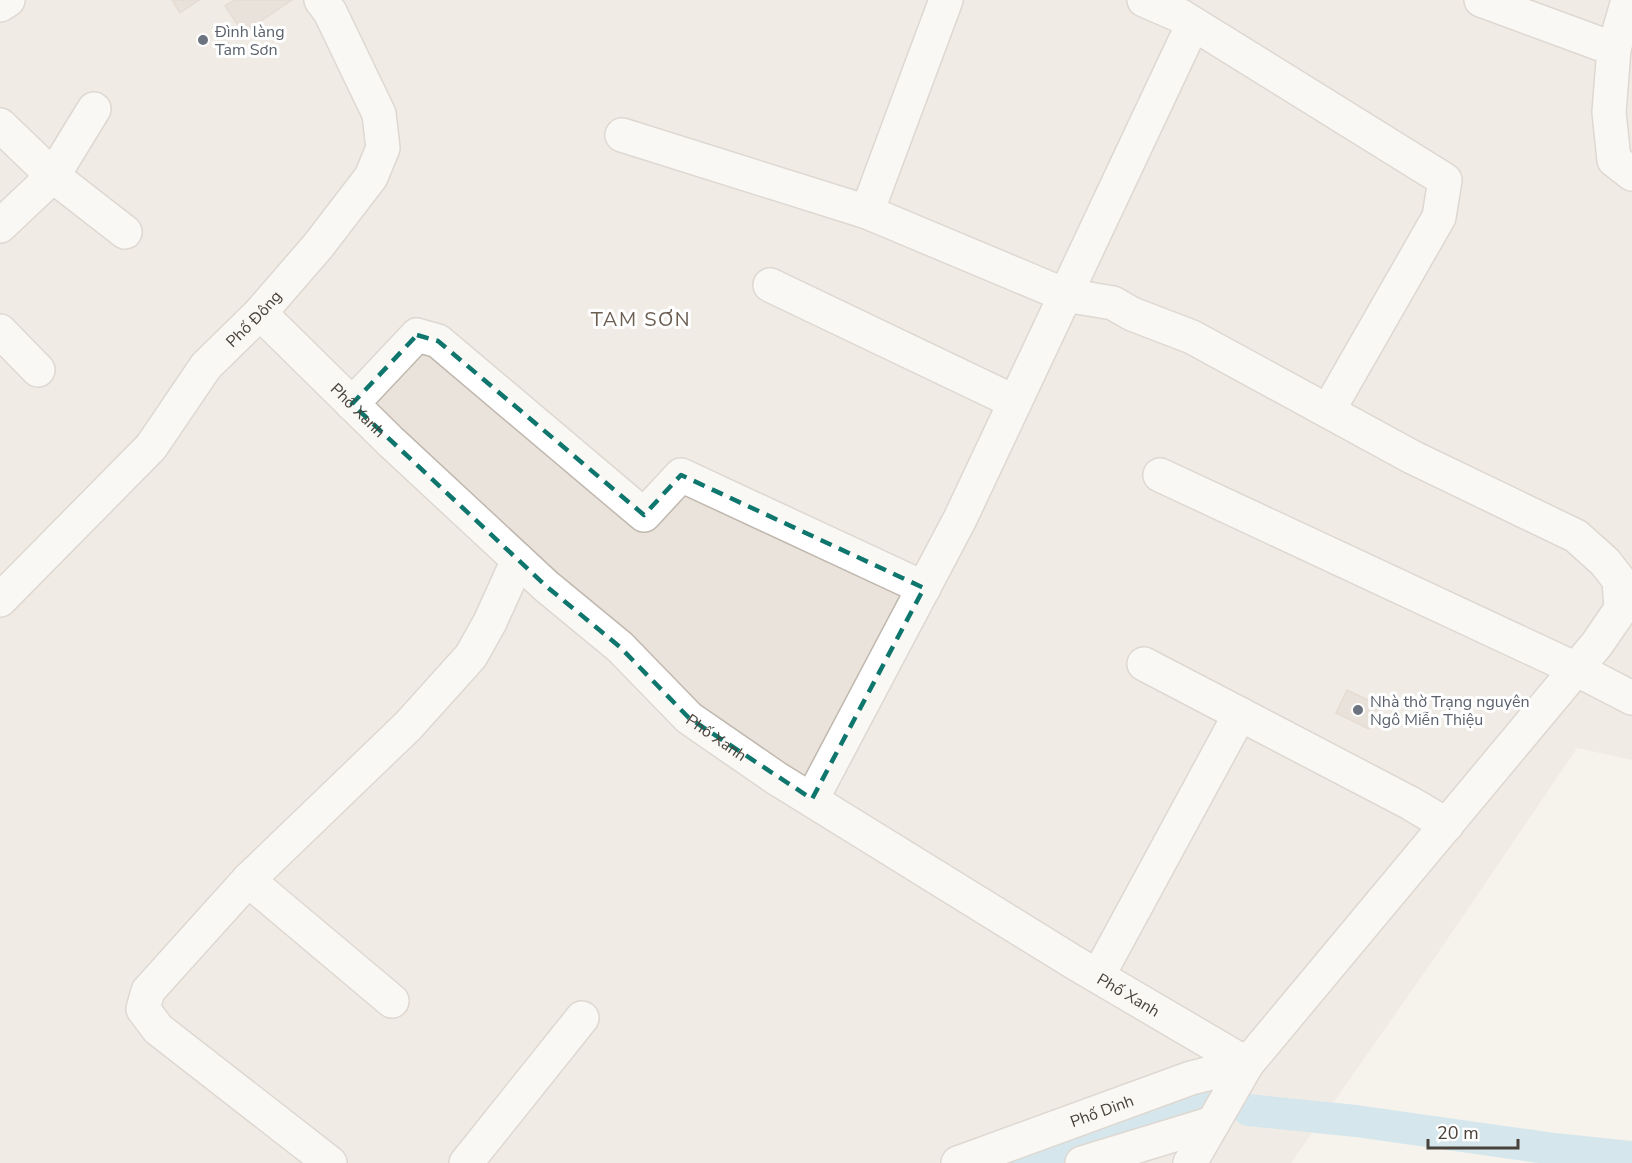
<svg xmlns="http://www.w3.org/2000/svg" width="1632" height="1163" font-family="'Nunito Sans',sans-serif">
  <rect width="100%" height="100%" fill="#f5f2ec"/>
  <polygon fill="#e9e3db" points="0,0 1632,0 1632,760 1577,748 1438,953 1291,1163 0,1163"/>
  <g fill="none" stroke-linecap="round" stroke-linejoin="round">
    <g stroke="#aedaed" stroke-width="32">
      <polyline points="1248,1110 1356,1121 1554,1149 1632,1157"/>
      <polyline points="1023,1163 1182,1108 1206,1104"/>
    </g>
  </g>
  <g fill="#d9cfc5" stroke="#d1c3b6" stroke-width="1.5">
    <polygon points="172,0 199,0 180,13"/>
    <polygon points="234,0 292,0 243,33 225,6"/>
    <polygon points="1347,690 1381,706 1369,729 1336,713"/>
  </g>
  <g fill="none" stroke-linecap="round" stroke-linejoin="round">
    <defs>
      <g id="minor">
        <polyline points="1144,0 1181,16 1445,180 1439,217 1328,411"/>
        <polyline points="1481,0 1614,49 1609,112 1614,160 1632,174"/>
        <polyline points="0,5 8,0"/>
        <polyline points="1614,49 1628,0"/>
        <polyline points="0,125 53,176 125,232"/>
        <polyline points="622,135 867,212 1065,295 1113,303 1132,314 1192,337 1412,457 1576,536 1605,562 1619,580 1621,609 1597,644 1247,1064 1190,1163"/>
        <polyline points="867,212 946,0"/>
        <polyline points="0,226 53,176 94,109"/>
        <polyline points="770,285 1015,402"/>
        <path id="s1" d="M260,313L390,441L546,586L620,647L689,718L776,778L1075,963L1247,1064"/>
        <polyline points="0,331 38,370"/>
        <polyline points="352,404 417,335 438,341 644,515 681,475 924,588"/>
        <polyline points="1160,475 1576,669 1632,698"/>
        <path id="s2" d="M0,600L151,447L206,366L260,313L318,246L371,177L383,148L379,114L330,12L321,0"/>
        <polyline points="1144,664 1410,803 1447,825"/>
        <polyline points="812,799 960,519 1193,24"/>
        <polyline points="248,880 392,1001"/>
        <polyline points="1098,976 1240,714"/>
        <polyline points="330,1163 158,1029 143,1009 148,991 248,880 408,726 471,656 490,622 518,560"/>
        <polyline points="466,1163 582,1018"/>
        <path id="s3" d="M958,1163L1191,1078L1247,1064"/>
        <polyline points="1082,1163 1213,1123"/>
      </g>
    </defs>
    <use href="#minor" stroke="#c0b8af" stroke-width="36"/>
    <use href="#minor" stroke="#fff" stroke-width="33"/>
  </g>
  <path d="M0 0H1632V1163H0ZM417,335L438,341L644,515L681,475L924,588L812,799L689,718L620,647L546,586L352,404Z" fill="#f5f2ec" fill-opacity=".55" fill-rule="evenodd"/>
  <path fill="none" stroke="#0f766e" stroke-width="4.5" stroke-dasharray="12 8" stroke-linejoin="round" d="M417,335L438,341L644,515L681,475L924,588L812,799L689,718L620,647L546,586L352,404Z"/>
  <g fill="#6b7280" stroke="#fff" stroke-width="2">
    <circle cx="203" cy="40" r="6"/>
    <circle cx="1358" cy="710" r="6"/>
  </g>
  <g text-anchor="middle" stroke-width="6" stroke-linejoin="round" paint-order="stroke">
    <g font-size="16" fill="#5b616d" stroke="#fff" text-anchor="start">
      <text x="215" y="37">Đình làng<tspan x="215" dy="18">Tam Sơn</tspan></text>
      <text x="1370" y="707">Nhà thờ Trạng nguyên<tspan x="1370" dy="18">Ngô Miễn Thiệu</tspan></text>
    </g>
    <g font-size="16" fill="#49423a" stroke="#fff">
      <text dy="6" stroke="none"><textPath href="#s2" startOffset="380">Phố Đông</textPath></text>
      <text dy="6" stroke="none"><textPath href="#s1" startOffset="138">Phố Xanh</textPath></text>
      <text dy="6" stroke="none"><textPath href="#s1" startOffset="624">Phố Xanh</textPath></text>
      <text dy="6" stroke="none"><textPath href="#s1" startOffset="1110">Phố Xanh</textPath></text>
      <text dy="6" stroke="none"><textPath href="#s3" startOffset="153">Phố Dinh</textPath></text>
    </g>
    <g font-size="20" letter-spacing="1.5" fill="#6c5f52" stroke="#fff">
      <text x="641" y="326">TAM SƠN</text>
    </g>
  </g>
  <path d="M1428 1139v9h90v-9" fill="none" stroke="#49423a" stroke-width="3"/>
  <text x="1437" y="1139" font-size="18" fill="#49423a" stroke="#ffffff" stroke-width="4.5" paint-order="stroke">20 m</text>
</svg>
